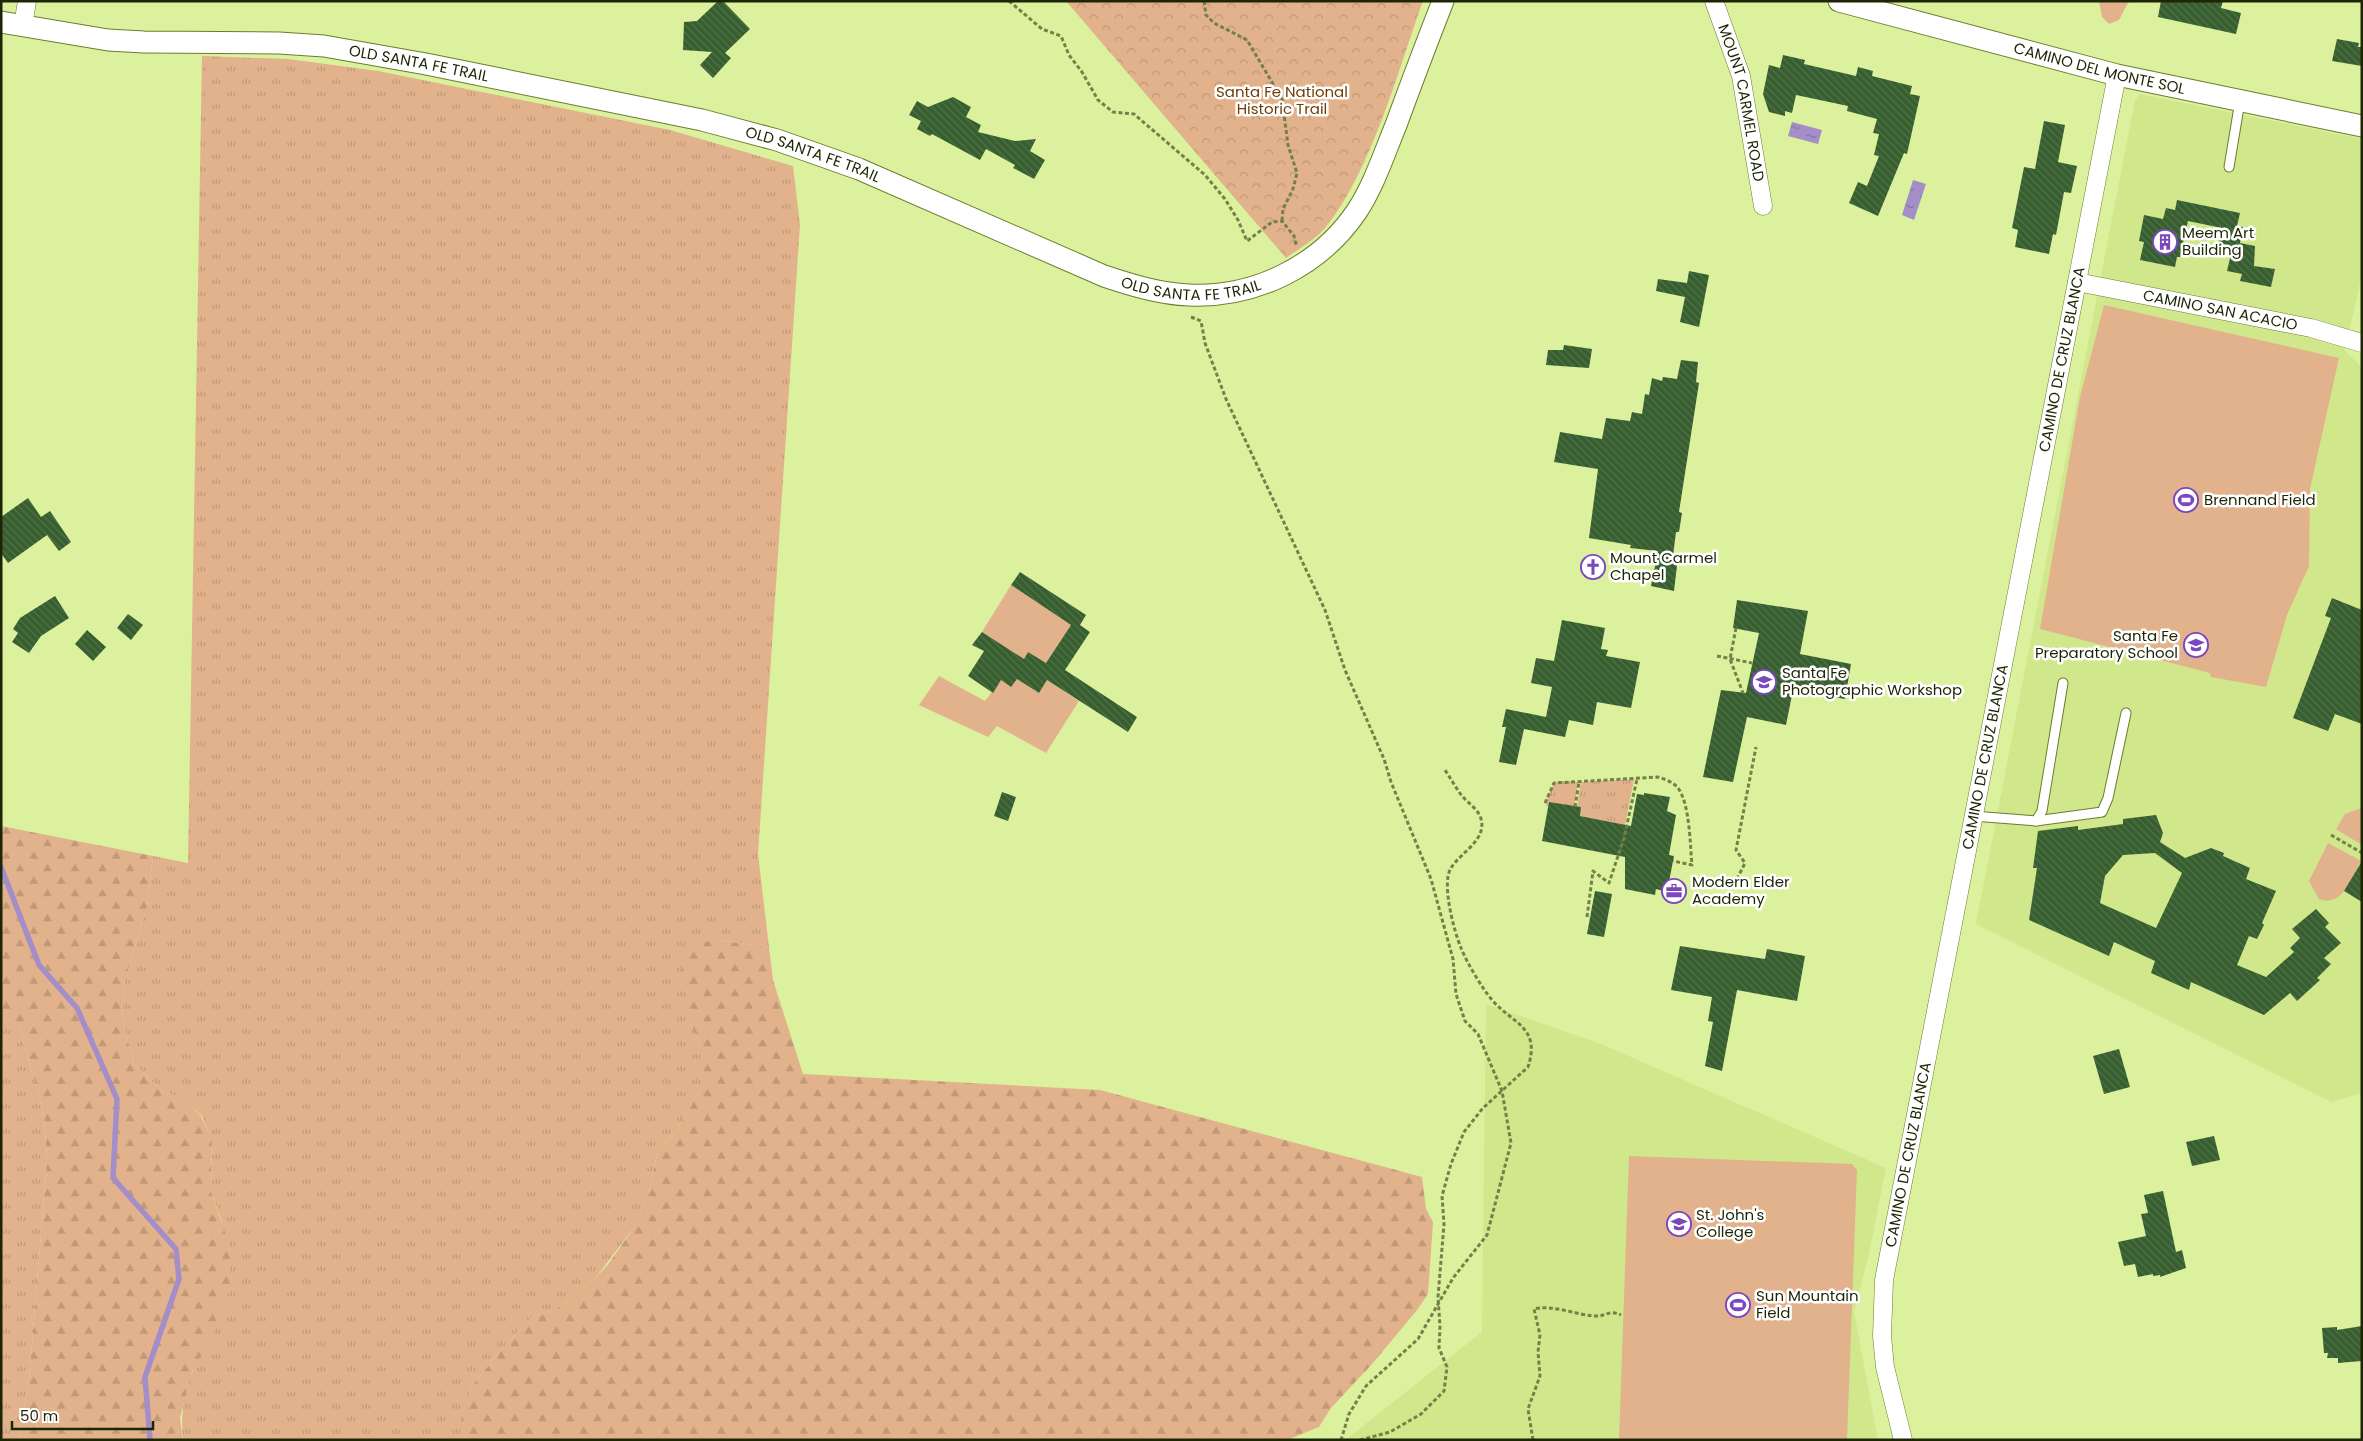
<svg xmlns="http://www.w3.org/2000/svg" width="2363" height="1441" font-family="Poppins,sans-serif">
  <defs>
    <pattern id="grass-tufts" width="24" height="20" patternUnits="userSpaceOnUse" patternTransform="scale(1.25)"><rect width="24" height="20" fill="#e2b28c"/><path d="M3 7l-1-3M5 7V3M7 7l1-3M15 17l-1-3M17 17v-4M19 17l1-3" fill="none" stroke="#c19977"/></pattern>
    <pattern id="forest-firs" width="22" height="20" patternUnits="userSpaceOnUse" patternTransform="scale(1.25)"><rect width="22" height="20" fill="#e2b28c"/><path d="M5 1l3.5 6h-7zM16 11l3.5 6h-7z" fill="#c19977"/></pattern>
    <pattern id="park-crowns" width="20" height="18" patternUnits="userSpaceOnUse" patternTransform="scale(1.25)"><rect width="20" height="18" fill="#e2b28c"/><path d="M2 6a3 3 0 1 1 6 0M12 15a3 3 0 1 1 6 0" fill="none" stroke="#c19977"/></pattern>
    <pattern id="water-ripples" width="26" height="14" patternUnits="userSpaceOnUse" patternTransform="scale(1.25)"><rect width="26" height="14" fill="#a38ec8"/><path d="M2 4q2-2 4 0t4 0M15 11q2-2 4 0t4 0" fill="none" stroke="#8474a0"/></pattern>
    <pattern id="building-back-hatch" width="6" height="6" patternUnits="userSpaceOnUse" patternTransform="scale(1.25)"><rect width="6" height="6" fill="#365e2f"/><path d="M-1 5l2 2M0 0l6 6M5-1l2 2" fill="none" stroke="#517149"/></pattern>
  </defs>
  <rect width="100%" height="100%" fill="#dbf19e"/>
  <g fill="#d0e78c">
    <polygon points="2140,94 2362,139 2362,274 2345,351 2362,367 2362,1093 2331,1102 1976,924 2135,100"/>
    <polygon points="1486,1004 1601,1044 1886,1168 1869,1254 1854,1312 1878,1440 1345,1440 1482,1332"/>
  </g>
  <g fill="url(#grass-tufts)">
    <path d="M202,56L288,59L378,71L670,130L793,166L800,225L758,854L769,947L717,940L690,1023L701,1046V1088L678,1128L657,1155L649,1190L635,1226L594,1280L558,1308L531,1318L502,1349L471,1387L462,1419L467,1440H183C180,1413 185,1384 198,1360L222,1222L211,1191L212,1140L202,1116L181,1098L161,1090L134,1064L122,1018L124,984L147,907L153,856L188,863Z"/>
    <polygon points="1634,779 1625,825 1580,816 1581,808 1577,807 1581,782"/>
    <polygon points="1559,781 1578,782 1574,807 1549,802 1548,807 1545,803 1554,783"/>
    <polygon points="1,1018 18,1023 44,1115 47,1160 29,1380 18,1440 1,1440"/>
  </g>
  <g fill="url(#forest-firs)">
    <polygon points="1,826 153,856 147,907 124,984 122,1018 134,1064 161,1090 181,1097 201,1116 212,1139 211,1191 231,1250 230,1288 212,1337 192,1372 180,1418 183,1440 18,1440 29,1380 47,1160 44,1115 18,1023 1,1018"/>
    <polygon points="717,940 769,947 773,980 803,1074 1100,1090 1422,1177 1426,1209 1433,1222 1428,1294 1417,1310 1373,1363 1331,1408 1319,1427 1287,1440 467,1440 461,1419 471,1387 502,1349 531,1318 558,1308 594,1280 609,1263 635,1226 649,1190 657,1155 678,1128 701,1088 701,1046 690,1023 682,970 696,943"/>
  </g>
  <path fill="url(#park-crowns)" d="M1066,1H1423C1398,70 1371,172 1325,228C1315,240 1298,249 1286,258Z"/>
  <g fill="#e2b28c">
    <polygon points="2099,1 2129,1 2119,20 2109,24 2102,17"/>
    <polygon points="2104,305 2339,358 2310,489 2309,566 2287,615 2266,687 2211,677 2210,673 2040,629 2080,397"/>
    <polygon points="1011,585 1071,625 1046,663 1028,652 1024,659 982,632"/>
    <polygon points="939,676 985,701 1001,680 1011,686 1017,679 1039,693 1047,680 1079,701 1046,753 997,726 988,737 919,705"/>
    <polygon points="2362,808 2362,845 2336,829 2345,814"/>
    <path d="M2328,843L2361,861C2352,878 2342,908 2319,899L2309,881Z"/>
    <polygon points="1629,1156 1852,1164 1857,1170 1847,1440 1619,1440"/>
  </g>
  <g fill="url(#water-ripples)">
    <polygon points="1792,122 1822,130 1818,144 1788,136"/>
    <polygon points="1913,180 1926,184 1914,220 1902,215"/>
  </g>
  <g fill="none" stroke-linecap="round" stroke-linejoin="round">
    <polyline stroke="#a38ec8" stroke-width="5.5" points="1,867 39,965 77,1008 117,1099 113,1178 176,1249 179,1279 145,1377 150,1440"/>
  </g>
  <g fill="url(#building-back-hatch)" fill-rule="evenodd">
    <polygon points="718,1 723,1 750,29 725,53 731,58 713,78 700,65 712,52 683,50 684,22 697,21"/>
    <polygon points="2161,1 2223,1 2221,8 2241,13 2236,34 2158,17"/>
    <polygon points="2337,39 2359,43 2358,47 2362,47 2362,66 2332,61"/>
    <polygon points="1783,55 1805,60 1804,64 1856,76 1858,67 1873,71 1872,76 1912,86 1910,94 1920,96 1907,154 1904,153 1878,216 1849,203 1858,182 1867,186 1879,156 1874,155 1879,134 1873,133 1877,119 1847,111 1848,106 1796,95 1792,113 1785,111 1785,116 1769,112 1763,94 1769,65 1780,68"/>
    <polygon points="953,97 971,107 966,117 981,125 978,132 1015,141 1036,139 1030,151 1045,160 1034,179 1013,168 1015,165 986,149 980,160 932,134 930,136 917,129 921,121 909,115 917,101 928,107"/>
    <polygon points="2044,121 2065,125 2058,162 2077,166 2071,193 2064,192 2056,235 2053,234 2049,254 2015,247 2018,230 2012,228 2024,167 2035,169"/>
    <polygon points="2177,200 2240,213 2237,226 2243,227 2240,243 2255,246 2254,266 2275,269 2271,287 2240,281 2242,274 2227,271 2231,254 2217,252 2222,228 2188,221 2180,257 2177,257 2175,267 2140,260 2144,242 2139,241 2144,215 2163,219 2166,208 2175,210"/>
    <polygon points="1689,271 1709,275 1699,327 1680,322 1685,297 1656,291 1658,279 1687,283"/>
    <polygon points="1564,345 1592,349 1589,368 1546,365 1548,350 1563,350"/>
    <polygon points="1681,360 1698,362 1696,382 1699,383 1679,512 1682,513 1679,532 1676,532 1673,556 1678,557 1674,591 1651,586 1658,551 1630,548 1631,545 1589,538 1598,469 1554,462 1560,432 1602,439 1606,418 1630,421 1632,412 1642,414 1645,394 1649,395 1652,378 1662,381 1663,377 1677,379"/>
    <polygon points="28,498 41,517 50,511 71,542 59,551 47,535 8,563 1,553 1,517"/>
    <polygon points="1020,572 1086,615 1080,625 1090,632 1065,670 1137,717 1128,732 1047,680 1039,693 1017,679 1011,687 1001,680 993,693 968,676 984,651 972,645 982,632 1024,659 1028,652 1046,663 1071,625 1011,585"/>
    <polygon points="55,596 69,618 41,636 29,653 12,642 18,633 13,629 20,618"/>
    <polygon points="2332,598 2362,610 2362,724 2335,714 2328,731 2293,718 2331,618 2325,616"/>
    <polygon points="1737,600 1808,611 1800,654 1851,664 1845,699 1793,690 1786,725 1747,717 1733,782 1703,777 1721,690 1746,693 1759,633 1733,628"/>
    <polygon points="128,614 143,625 131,640 117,628"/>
    <polygon points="1562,620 1605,628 1601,649 1608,650 1606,656 1640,662 1631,708 1597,702 1593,725 1569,720 1565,737 1524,729 1516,765 1499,762 1506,727 1502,727 1506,709 1546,717 1552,687 1531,683 1536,658 1554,661"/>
    <polygon points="87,630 106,647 93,661 75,644"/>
    <polygon points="1002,792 1016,797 1008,821 994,816"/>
    <polygon points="1644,793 1670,797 1667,811 1676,815 1669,855 1674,856 1667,892 1656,889 1655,895 1625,889 1625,857 1542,841 1549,802 1581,807 1580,816 1631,826 1637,794 1644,795"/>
    <path d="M2156,815L2163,833L2160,842L2185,858L2211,848L2224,853L2223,856L2250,868L2246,879L2276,891L2262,923L2264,925L2257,939L2249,936L2237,965L2266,977L2294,952L2290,948L2300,938L2292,929L2316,909L2329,923L2325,927L2341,943L2324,958L2331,964L2317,978L2320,980L2297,1001L2290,993L2264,1015L2191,982L2189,990L2151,973L2155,961L2114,942L2109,956L2029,920L2037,868H2033L2038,831L2078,826V830L2123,824V819ZM2155,853L2182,873L2156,928L2100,903L2105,876L2123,855Z"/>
    <polygon points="2362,861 2362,902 2344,891"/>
    <polygon points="1595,891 1612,894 1604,937 1587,934"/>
    <polygon points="1680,946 1765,959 1767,949 1805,956 1797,1001 1737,990 1722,1071 1705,1066 1713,1022 1708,1021 1712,997 1671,990"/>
    <polygon points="2119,1049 2130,1087 2104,1094 2093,1056"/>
    <polygon points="2214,1136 2220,1160 2192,1166 2186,1142"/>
    <polygon points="2163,1191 2176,1252 2182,1250 2186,1268 2160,1277 2160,1275 2153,1276 2153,1274 2138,1277 2135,1264 2124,1266 2118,1242 2146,1236 2141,1214 2148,1213 2144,1195"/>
    <polygon points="2362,1326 2362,1361 2338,1363 2338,1358 2327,1358 2328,1353 2324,1353 2322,1328 2337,1327 2337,1330"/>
  </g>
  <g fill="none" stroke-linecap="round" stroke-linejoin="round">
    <defs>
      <g id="service">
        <polyline points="2229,167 2240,101"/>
        <polyline points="1973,816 2036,821 2042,811 2063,683"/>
        <polyline points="2036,821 2102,812 2108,798 2126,713"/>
      </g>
      <g id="minor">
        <path id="s1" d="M1714,1L1741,76L1763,206"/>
        <polyline points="23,26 27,1"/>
        <path id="s2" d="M2077,282L2311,328L2362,343"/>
        <path id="s3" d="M1903,1440L1885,1367L1882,1336L1884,1280L2117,75"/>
      </g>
      <g id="tertiary">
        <path id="s4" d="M1839,1L2117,75L2362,126"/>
        <path id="s5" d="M1,22L108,40L144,42L279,43L324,46L426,64L702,120L777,140L859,169L1104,276C1131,285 1160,294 1189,295C1255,298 1320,266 1357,211C1374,185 1384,154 1396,125C1411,84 1427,42 1443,1"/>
      </g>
    </defs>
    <use href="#service" stroke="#6b7d2c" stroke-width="11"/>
    <use href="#minor" stroke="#6b7d2c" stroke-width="19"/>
    <use href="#tertiary" stroke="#6b7d2c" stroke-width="23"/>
    <g stroke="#738149" stroke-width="3" stroke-dasharray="4 2.5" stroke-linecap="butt">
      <polyline points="1009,1 1042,29 1061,36 1069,55 1082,72 1098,100 1113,112 1134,114 1205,175 1225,199 1238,220 1247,241 1272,222 1282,221 1294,236 1296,245"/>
      <polyline points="1204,1 1206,15 1214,23 1247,40 1282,99 1288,145 1297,173 1293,189 1283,209 1282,221"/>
      <polyline points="1191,317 1201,321 1205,343 1226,399 1325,610 1345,670 1384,759 1391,782 1431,879 1453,959 1456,994 1465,1021 1478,1034 1502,1091 1511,1143 1487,1235 1453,1278 1418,1339 1366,1386 1349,1414 1341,1440"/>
      <polyline points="1736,628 1730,659 1743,693"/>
      <polyline points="1717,656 1752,663"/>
      <path d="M1545,803L1554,783L1658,777C1665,779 1673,782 1678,788C1690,804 1690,845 1692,865L1673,861"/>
      <polyline points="1575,807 1579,782"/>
      <polyline points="2331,835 2362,853"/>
      <polyline points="1734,885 1745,863 1736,850 1756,747"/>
      <polyline points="1587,917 1593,871 1609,883 1624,838 1637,779"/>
      <path d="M1360,1440L1390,1432L1421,1414L1444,1391L1447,1367L1439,1348L1440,1327L1438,1297L1444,1224L1442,1196L1451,1164L1464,1132L1483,1108L1528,1067C1541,1027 1513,1024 1492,1000C1482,988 1467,963 1461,948C1454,931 1441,883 1451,868C1461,852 1487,840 1481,819C1479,810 1468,803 1462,796C1456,788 1451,779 1445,770"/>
      <path d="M1533,1440L1528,1409L1540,1376L1538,1352L1540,1335L1534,1309C1551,1304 1577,1315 1595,1316C1606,1317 1608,1309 1621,1315"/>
    </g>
    <use href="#service" stroke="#fff" stroke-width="9"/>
    <use href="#minor" stroke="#fff" stroke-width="18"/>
    <use href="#tertiary" stroke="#fff" stroke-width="21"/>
  </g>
  <defs>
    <symbol id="building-ring" viewBox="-11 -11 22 22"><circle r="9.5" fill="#fff" stroke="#7c47be" stroke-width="1.5"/><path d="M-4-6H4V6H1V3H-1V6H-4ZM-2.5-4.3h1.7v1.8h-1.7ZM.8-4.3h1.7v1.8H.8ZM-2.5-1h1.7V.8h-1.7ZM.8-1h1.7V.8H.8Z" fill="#7c47be"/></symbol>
    <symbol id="stadium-ring" viewBox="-11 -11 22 22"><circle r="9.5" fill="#fff" stroke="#7c47be" stroke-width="1.5"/><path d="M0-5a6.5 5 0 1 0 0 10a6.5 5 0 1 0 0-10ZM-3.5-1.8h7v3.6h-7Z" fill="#7c47be"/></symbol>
    <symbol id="church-ring" viewBox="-11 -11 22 22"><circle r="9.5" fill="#fff" stroke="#7c47be" stroke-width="1.5"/><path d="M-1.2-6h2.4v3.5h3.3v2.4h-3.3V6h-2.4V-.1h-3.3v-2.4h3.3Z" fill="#7c47be"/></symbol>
    <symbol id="school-ring" viewBox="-11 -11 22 22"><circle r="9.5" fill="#fff" stroke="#7c47be" stroke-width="1.5"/><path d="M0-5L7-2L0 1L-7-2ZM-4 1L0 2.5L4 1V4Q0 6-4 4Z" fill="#7c47be"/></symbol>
    <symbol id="office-ring" viewBox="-11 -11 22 22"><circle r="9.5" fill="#fff" stroke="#7c47be" stroke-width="1.5"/><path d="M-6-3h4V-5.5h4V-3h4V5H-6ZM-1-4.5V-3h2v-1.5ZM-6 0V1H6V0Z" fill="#7c47be"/></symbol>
    <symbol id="university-ring" viewBox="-11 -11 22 22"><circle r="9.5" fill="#fff" stroke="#7c47be" stroke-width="1.5"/><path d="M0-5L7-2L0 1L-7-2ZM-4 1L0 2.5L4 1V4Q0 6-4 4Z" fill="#7c47be"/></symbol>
  </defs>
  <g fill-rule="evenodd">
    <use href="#building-ring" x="2151" y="228" width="28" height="28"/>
    <use href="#stadium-ring" x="2172" y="486" width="28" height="28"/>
    <use href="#church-ring" x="1579" y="553" width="28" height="28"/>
    <use href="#school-ring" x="2182" y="631" width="28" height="28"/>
    <use href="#school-ring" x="1750" y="668" width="28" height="28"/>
    <use href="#office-ring" x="1660" y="877" width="28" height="28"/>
    <use href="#university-ring" x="1665" y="1210" width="28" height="28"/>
    <use href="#stadium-ring" x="1724" y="1291" width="28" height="28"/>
  </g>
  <g text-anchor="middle" stroke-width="5" stroke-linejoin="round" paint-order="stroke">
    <g font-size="15" fill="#1d2503" stroke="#fff">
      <text dy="5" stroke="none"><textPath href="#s5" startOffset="421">OLD SANTA FE TRAIL</textPath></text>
      <text dy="5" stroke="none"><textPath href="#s4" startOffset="269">CAMINO DEL MONTE SOL</textPath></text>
      <text dy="5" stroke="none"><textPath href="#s1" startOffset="106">MOUNT CARMEL ROAD</textPath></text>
      <text dy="5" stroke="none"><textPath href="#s5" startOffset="826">OLD SANTA FE TRAIL</textPath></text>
      <text dy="5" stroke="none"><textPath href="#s5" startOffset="1231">OLD SANTA FE TRAIL</textPath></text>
      <text dy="5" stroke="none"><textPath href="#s2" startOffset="146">CAMINO SAN ACACIO</textPath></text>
      <text dy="5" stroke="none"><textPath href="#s3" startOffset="1100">CAMINO DE CRUZ BLANCA</textPath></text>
      <text dy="5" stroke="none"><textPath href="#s3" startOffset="695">CAMINO DE CRUZ BLANCA</textPath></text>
      <text dy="5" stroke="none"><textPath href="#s3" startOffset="290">CAMINO DE CRUZ BLANCA</textPath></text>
    </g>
    <g font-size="15" fill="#6f3d06" stroke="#fff">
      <text x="1282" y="97">Santa Fe National<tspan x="1282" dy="17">Historic Trail</tspan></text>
    </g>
    <g font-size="15" fill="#1d2503" stroke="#fff" text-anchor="start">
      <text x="2182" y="238">Meem Art<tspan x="2182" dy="17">Building</tspan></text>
      <text x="2204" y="505">Brennand Field</text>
      <text x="1610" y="563">Mount Carmel<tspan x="1610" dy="17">Chapel</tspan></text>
      <text x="2178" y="641" text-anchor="end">Santa Fe<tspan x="2178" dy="17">Preparatory School</tspan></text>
      <text x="1782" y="678">Santa Fe<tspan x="1782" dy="17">Photographic Workshop</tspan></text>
      <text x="1692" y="887">Modern Elder<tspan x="1692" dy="17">Academy</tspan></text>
      <text x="1696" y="1220">St. John's<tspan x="1696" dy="17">College</tspan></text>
      <text x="1756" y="1301">Sun Mountain<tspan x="1756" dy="17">Field</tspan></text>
    </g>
  </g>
  <rect width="2363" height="1441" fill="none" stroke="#1d2503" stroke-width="5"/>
  <path d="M12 1421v8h141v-8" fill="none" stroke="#1d2503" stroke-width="2.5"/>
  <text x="20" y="1421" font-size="15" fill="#1d2503" stroke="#ffffff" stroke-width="4" paint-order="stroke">50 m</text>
</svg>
